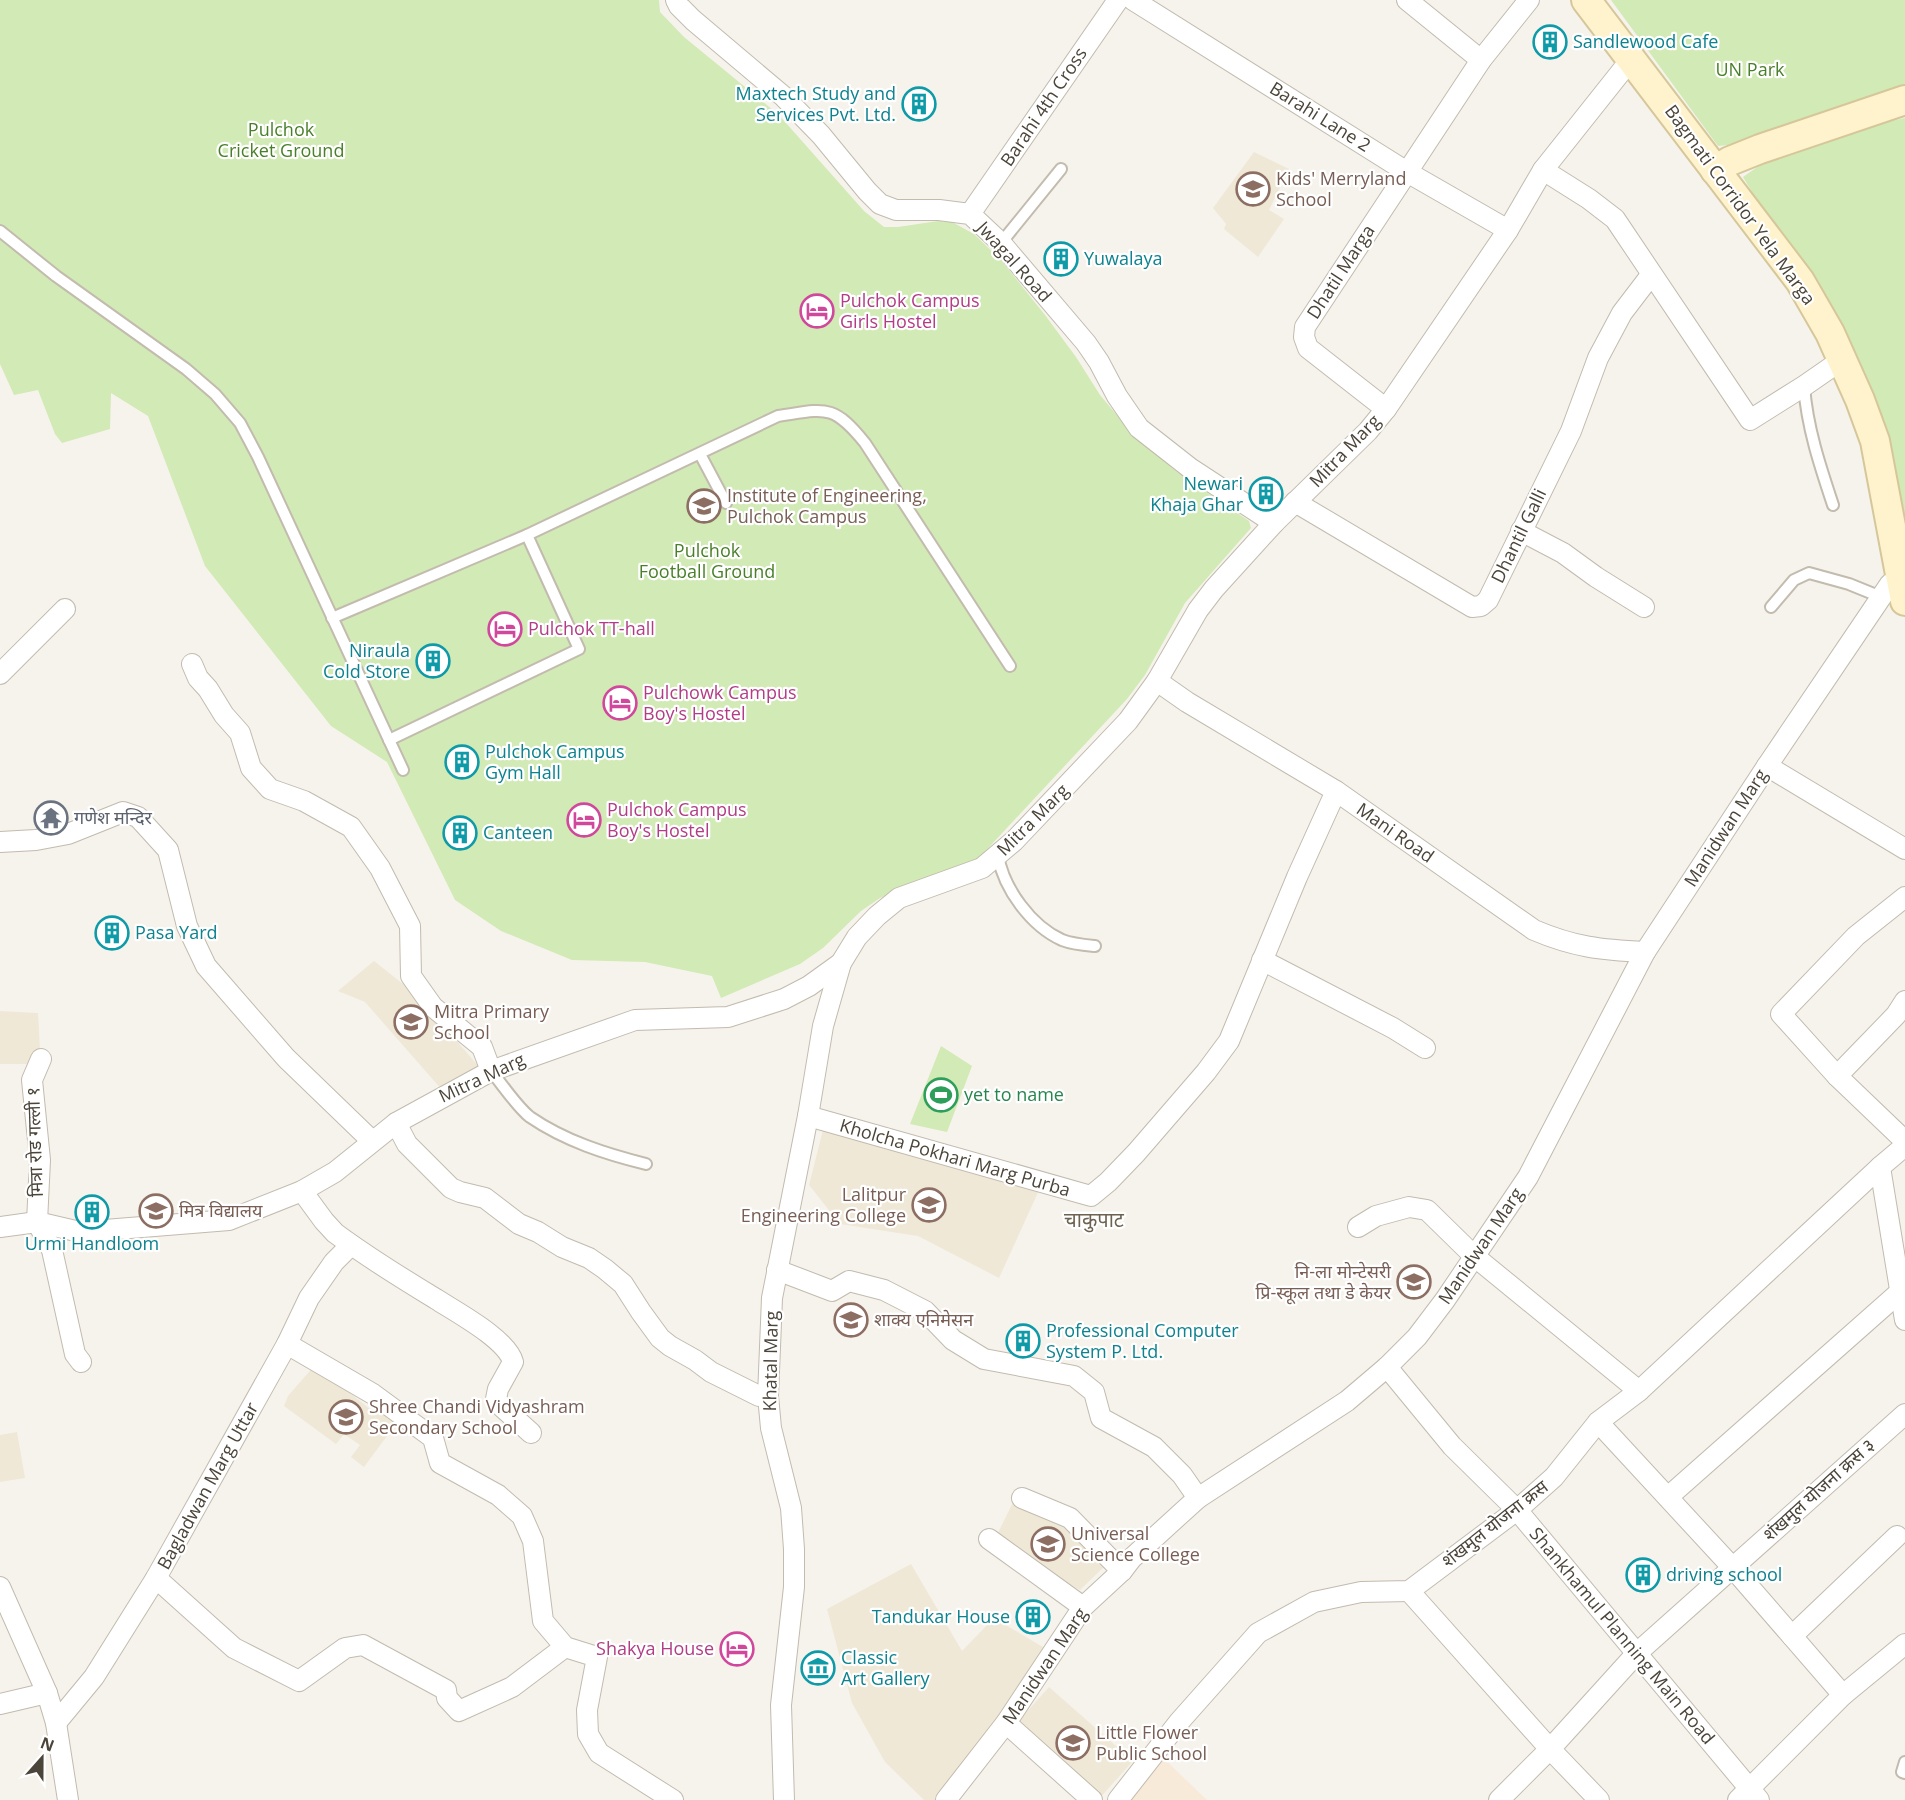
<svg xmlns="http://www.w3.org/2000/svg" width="1905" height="1800" font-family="'Open Sans','Noto Sans Devanagari',sans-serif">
  <rect width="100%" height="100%" fill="#f6f3ec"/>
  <polygon fill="#f7ead8" points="1164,1759 1207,1800 1122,1800"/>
  <g fill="#efe8d6">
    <polygon points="1254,152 1289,169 1269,210 1284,219 1258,257 1224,229 1226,224 1213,208"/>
    <polygon points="374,961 418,996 480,1068 443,1091 365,1002 338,991"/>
    <polygon points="0,1011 38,1013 40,1049 31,1064 0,1064"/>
    <polygon points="825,1122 1041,1186 999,1278 918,1236 840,1224 809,1185"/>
    <polygon points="315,1365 371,1410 377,1403 388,1410 395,1425 364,1467 351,1457 360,1445 344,1434 336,1444 284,1406 288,1396"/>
    <polygon points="17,1432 25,1478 0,1482 0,1435"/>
    <polygon points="1015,1498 1066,1526 1106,1565 1080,1590 1038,1566 996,1537"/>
    <polygon points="911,1564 962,1651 994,1618 1053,1653 939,1800 924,1800 885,1762 852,1703 827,1609"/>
    <polygon points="1049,1687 1133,1761 1098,1800 1014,1726"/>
  </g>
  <g fill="#d2eab5">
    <polygon points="0,0 659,0 660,12 684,37 778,114 864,211 884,227 898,227 938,221 952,222 974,234 1001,260 1045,315 1076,357 1100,395 1137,439 1177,472 1249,521 1251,528 1185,603 1145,675 1127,699 979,858 880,898 861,911 823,948 800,964 721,998 712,976 645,962 572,960 501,931 455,900 387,762 331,726 205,566 148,416 111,393 110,429 62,443 55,434 38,390 14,395 0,364"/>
    <polygon points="1611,0 1905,0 1905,88 1758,142 1718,146"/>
    <polygon points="1905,118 1905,565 1861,372 1743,177 1792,143"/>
    <polygon points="941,1046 972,1066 947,1132 910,1124"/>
  </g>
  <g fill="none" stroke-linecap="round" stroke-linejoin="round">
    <defs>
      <g id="lane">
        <polyline points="0,231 56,276 186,369 215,394 240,423 258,457 403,770"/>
        <polyline points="1001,243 1061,169"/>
        <path d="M1804,386C1807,427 1820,466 1833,505"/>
        <polyline points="700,454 726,503"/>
        <polyline points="1771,607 1794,580 1809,573 1849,584 1881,597"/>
        <path d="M332,618L527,535L778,416C825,409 833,403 865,443L1010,666"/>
        <polyline points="389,740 579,649 527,535"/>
        <path d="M998,856C1004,889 1031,926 1062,940C1072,944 1084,945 1095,946"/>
        <path d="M491,1071C502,1084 517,1107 530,1117C565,1141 606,1154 646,1164"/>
        <polyline points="1905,1762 1902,1772 1905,1773"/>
      </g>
      <g id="street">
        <polyline points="676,0 679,6 693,20 783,96 821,135 867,191 880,204 896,210 939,210 970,214 1001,243 1086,343 1099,362 1117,396 1139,428 1190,468 1274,523"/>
        <polyline points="1133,0 1407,172 1508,230"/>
        <polyline points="1407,0 1481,60"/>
        <polyline points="1543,170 1589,199 1615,219 1750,420 1804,386 1843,359"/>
        <polyline points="970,214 1118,0"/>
        <polyline points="1386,409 1308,348 1304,337 1305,327 1481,60 1529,0"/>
        <polyline points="1295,502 1472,607 1481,606 1488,600 1571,431 1598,358 1622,313 1651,275"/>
        <polyline points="1521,531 1563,553 1596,577 1644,607"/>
        <polyline points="192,664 198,678 208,689 224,715 240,733 251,768 270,789 304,801 351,827 380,868 410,926 411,976 433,1007 482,1047 491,1071"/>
        <polyline points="0,674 65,609"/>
        <path d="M1157,681L1187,702L1336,791L1534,930C1574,947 1601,950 1645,952"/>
        <polyline points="1767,766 1905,849"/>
        <polyline points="0,842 36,840 68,834 123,812 138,817 168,850 187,926 206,966 286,1058 372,1141"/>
        <polyline points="1905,897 1856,936 1781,1014 1837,1076 1905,1141"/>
        <polyline points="1262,960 1393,1028 1425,1048"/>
        <polyline points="41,1059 32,1080 40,1160 37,1222 52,1250 75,1354 81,1362"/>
        <polyline points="1837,1076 1896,1015 1905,1001"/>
        <polyline points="808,1116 1091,1196 1108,1182 1136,1153 1206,1072 1229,1041 1297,877 1336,791"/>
        <polyline points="396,1123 407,1144 451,1188 460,1192 485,1198 519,1224 538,1232 562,1247 589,1258 605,1269 623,1284 641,1312 660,1338 670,1346 695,1360 711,1372 759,1396 768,1396"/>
        <polyline points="1880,1167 1905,1320"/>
        <path d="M302,1191L324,1221L335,1233C366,1256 403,1279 436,1299C456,1312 507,1339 513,1362L498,1389L496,1399L501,1406L531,1433"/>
        <polyline points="0,1227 37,1222 80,1232 229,1220 302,1191 335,1172 396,1123 491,1071 635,1020 728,1017 784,999 809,986 841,963 857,937 877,916 899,898 982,868 1014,841 1128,721 1157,681 1198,610 1214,589 1274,523 1368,431 1386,409 1508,230 1543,170 1632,58"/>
        <polyline points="1358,1227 1376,1216 1409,1207 1427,1210 1474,1256 1639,1391"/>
        <polyline points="777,1270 832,1291 849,1281 884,1290 925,1311 953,1340 984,1359 1074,1376 1094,1392 1101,1418 1154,1447 1182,1475 1198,1498"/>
        <polyline points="287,1344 373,1394 433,1438 440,1463 498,1495 522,1516 533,1541 543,1621 565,1647 597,1657 587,1710 588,1734 599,1753 673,1800"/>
        <polyline points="1387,1367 1452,1446 1517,1510 1759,1800"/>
        <polyline points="1598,1422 1732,1567 1843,1695"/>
        <polyline points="1668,1497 1901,1291"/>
        <polyline points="1022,1498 1070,1518 1122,1571"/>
        <polyline points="989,1539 1083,1607"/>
        <polyline points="156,1578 234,1648 299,1681 345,1648 363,1645 446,1690 447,1698 459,1711 512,1687 565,1647"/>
        <polyline points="0,1587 47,1693 56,1723 68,1800"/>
        <polyline points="1409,1591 1550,1749 1599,1800"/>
        <polyline points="1792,1636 1897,1536"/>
        <polyline points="0,1704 47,1693"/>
        <polyline points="56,1723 94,1677 156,1578 287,1344 309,1298 334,1262 351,1245"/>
        <polyline points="1006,1723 1092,1800"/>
        <polyline points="784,1800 781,1705 794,1587 794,1549 791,1508 771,1428 768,1396 772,1298 808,1116 823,1026 841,963"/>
        <polyline points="946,1800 1006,1723 1083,1607 1122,1571 1132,1558 1198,1498 1347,1401 1387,1367 1417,1337 1445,1300 1528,1177 1645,952 1767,766 1890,584"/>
        <polyline points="1118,1800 1179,1722 1258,1633 1314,1602 1361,1592 1409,1591 1517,1510 1554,1477 1598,1422 1639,1391 1880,1167 1905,1146"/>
        <polyline points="1499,1800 1550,1749 1637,1653 1905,1414"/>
        <polyline points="1738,1800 1843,1695 1905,1644"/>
      </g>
      <g id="secondary">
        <polyline points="1586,0 1800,281 1830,333 1860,400 1875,441 1905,601"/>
        <polyline points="1715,170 1730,161 1760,149 1905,100"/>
      </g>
    </defs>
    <use href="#lane" stroke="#c2bbae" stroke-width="14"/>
    <use href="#street" stroke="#c2bbae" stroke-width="22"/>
    <use href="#secondary" stroke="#d6c79b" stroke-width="32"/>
    <use href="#lane" stroke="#fff" stroke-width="10"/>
    <use href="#street" stroke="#fff" stroke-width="20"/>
    <use href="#secondary" stroke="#fff3cd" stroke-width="28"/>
  </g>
  <defs>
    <symbol id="building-ring" viewBox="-11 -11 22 22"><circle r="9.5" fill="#fff" stroke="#0f9aa8" stroke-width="1.5"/><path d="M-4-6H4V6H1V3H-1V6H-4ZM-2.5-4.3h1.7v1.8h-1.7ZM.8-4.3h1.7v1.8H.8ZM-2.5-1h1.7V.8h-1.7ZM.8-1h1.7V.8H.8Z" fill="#0f9aa8"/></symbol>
    <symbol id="school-ring" viewBox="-11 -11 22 22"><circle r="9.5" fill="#fff" stroke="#8d6e63" stroke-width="1.5"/><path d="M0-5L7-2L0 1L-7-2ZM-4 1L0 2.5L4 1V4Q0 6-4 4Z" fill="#8d6e63"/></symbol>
    <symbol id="hotel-ring" viewBox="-11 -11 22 22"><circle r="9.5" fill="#fff" stroke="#d1479c" stroke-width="1.5"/><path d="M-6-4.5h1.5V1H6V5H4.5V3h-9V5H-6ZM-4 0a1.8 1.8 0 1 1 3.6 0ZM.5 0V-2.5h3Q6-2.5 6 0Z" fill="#d1479c"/></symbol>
    <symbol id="university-ring" viewBox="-11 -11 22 22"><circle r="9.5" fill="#fff" stroke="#8d6e63" stroke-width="1.5"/><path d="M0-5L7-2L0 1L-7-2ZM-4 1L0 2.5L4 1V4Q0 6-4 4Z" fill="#8d6e63"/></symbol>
    <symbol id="temple-ring" viewBox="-11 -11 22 22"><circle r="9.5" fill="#fff" stroke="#6b7280" stroke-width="1.5"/><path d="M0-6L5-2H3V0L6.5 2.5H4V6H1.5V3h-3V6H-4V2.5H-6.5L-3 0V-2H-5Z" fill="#6b7280"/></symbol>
    <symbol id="stadium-ring" viewBox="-11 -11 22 22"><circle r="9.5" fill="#fff" stroke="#2e9e5b" stroke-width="1.5"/><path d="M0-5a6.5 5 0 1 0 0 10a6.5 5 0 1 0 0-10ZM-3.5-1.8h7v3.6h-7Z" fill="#2e9e5b"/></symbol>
    <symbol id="museum-ring" viewBox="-11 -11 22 22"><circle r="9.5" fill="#fff" stroke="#0f9aa8" stroke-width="1.5"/><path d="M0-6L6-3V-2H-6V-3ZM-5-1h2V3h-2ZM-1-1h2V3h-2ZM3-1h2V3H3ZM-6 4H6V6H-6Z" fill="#0f9aa8"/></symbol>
  </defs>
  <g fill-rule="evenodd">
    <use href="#building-ring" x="1531" y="23" width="38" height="38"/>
    <use href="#building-ring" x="900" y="85" width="38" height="38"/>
    <use href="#school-ring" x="1234" y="170" width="38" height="38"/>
    <use href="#building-ring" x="1042" y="240" width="38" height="38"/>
    <use href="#hotel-ring" x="798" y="292" width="38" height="38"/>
    <use href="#building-ring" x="1247" y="475" width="38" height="38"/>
    <use href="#university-ring" x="685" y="487" width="38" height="38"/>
    <use href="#hotel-ring" x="486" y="610" width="38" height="38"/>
    <use href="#building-ring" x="414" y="642" width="38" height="38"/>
    <use href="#hotel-ring" x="601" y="684" width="38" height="38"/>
    <use href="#building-ring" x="443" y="743" width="38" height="38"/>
    <use href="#temple-ring" x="32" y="799" width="38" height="38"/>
    <use href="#hotel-ring" x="565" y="801" width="38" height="38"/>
    <use href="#building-ring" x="441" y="814" width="38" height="38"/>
    <use href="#building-ring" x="93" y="914" width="38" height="38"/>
    <use href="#school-ring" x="392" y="1003" width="38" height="38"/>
    <use href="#stadium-ring" x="922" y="1076" width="38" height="38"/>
    <use href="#university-ring" x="910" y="1186" width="38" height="38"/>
    <use href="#school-ring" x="137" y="1192" width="38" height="38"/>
    <use href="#building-ring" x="73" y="1193" width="38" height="38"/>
    <use href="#school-ring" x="1395" y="1263" width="38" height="38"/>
    <use href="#school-ring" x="832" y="1301" width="38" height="38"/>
    <use href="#building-ring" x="1004" y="1322" width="38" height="38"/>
    <use href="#school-ring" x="327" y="1398" width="38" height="38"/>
    <use href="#university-ring" x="1029" y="1525" width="38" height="38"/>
    <use href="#building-ring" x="1624" y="1556" width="38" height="38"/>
    <use href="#building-ring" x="1014" y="1598" width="38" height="38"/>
    <use href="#hotel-ring" x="718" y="1630" width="38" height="38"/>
    <use href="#museum-ring" x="799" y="1649" width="38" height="38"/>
    <use href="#school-ring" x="1054" y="1724" width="38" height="38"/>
  </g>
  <g text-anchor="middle" stroke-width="4.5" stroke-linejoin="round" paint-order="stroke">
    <g font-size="18" fill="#0d838f" stroke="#fff" text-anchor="start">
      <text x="1573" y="48">Sandlewood Cafe</text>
      <text x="896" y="100" text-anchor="end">Maxtech Study and<tspan x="896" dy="21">Services Pvt. Ltd.</tspan></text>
      <text x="1084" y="265">Yuwalaya</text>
      <text x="1243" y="490" text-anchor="end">Newari<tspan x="1243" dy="21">Khaja Ghar</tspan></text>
      <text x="410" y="657" text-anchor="end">Niraula<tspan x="410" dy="21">Cold Store</tspan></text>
      <text x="485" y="758">Pulchok Campus<tspan x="485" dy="21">Gym Hall</tspan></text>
      <text x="483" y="839">Canteen</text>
      <text x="135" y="939">Pasa Yard</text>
      <text x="92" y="1250" text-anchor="middle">Urmi Handloom</text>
      <text x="1046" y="1337">Professional Computer<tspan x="1046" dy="21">System P. Ltd.</tspan></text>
      <text x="1666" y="1581">driving school</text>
      <text x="1010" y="1623" text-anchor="end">Tandukar House</text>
      <text x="841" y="1664">Classic<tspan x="841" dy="21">Art Gallery</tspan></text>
    </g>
    <g font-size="18" fill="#4a7f2a" stroke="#fff">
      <text x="1750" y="76">UN Park</text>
      <text x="281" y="136">Pulchok<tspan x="281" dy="21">Cricket Ground</tspan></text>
      <text x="707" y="557">Pulchok<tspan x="707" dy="21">Football Ground</tspan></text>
    </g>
    <g font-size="18" fill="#4b4439" stroke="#fff">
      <text transform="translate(1044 107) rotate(-56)" y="6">Barahi 4th Cross</text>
      <text transform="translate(1320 117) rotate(32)" y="6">Barahi Lane 2</text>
      <text transform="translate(1740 205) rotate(54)" y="6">Bagmati Corridor Yela Marga</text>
      <text transform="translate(1014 262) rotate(48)" y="6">Jwagal Road</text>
      <text transform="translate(1341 272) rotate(-57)" y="6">Dhatil Marga</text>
      <text transform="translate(1345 451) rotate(-46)" y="6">Mitra Marg</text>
      <text transform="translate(1519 536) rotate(-64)" y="6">Dhantil Galli</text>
      <text transform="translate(1033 820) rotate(-45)" y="6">Mitra Marg</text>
      <text transform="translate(1726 828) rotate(-57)" y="6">Manidwan Marg</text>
      <text transform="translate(1395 833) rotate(35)" y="6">Mani Road</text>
      <text transform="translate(482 1078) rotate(-25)" y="6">Mitra Marg</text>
      <text transform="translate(35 1142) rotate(-92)" y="6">मित्रा रोड गल्ली १</text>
      <text transform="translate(955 1158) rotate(16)" y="6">Kholcha Pokhari Marg Purba</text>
      <text transform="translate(1481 1246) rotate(-56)" y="6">Manidwan Marg</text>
      <text transform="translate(771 1361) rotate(-89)" y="6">Khatal Marg</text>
      <text transform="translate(208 1486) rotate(-61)" y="6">Bagladwan Marg Uttar</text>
      <text transform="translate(1819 1490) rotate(-42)" y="6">शंखमुल योजना क्रस ३</text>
      <text transform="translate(1495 1524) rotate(-38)" y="6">शंखमुल योजना क्रस</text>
      <text transform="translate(1622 1636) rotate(50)" y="6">Shankhamul Planning Main Road</text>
      <text transform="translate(1045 1666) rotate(-56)" y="6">Manidwan Marg</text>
    </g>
    <g font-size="18" fill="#785e54" stroke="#fff" text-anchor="start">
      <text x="1276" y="185">Kids' Merryland<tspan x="1276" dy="21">School</tspan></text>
      <text x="727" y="502">Institute of Engineering,<tspan x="727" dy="21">Pulchok Campus</tspan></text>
      <text x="434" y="1018">Mitra Primary<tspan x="434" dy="21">School</tspan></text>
      <text x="906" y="1201" text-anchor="end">Lalitpur<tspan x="906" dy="21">Engineering College</tspan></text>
      <text x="179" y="1217">मित्र विद्यालय</text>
      <text x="1391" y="1278" text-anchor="end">नि-ला मोन्टेसरी<tspan x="1391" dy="21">प्रि-स्कूल तथा डे केयर</tspan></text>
      <text x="874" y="1326">शाक्य एनिमेसन</text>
      <text x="369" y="1413">Shree Chandi Vidyashram<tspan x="369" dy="21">Secondary School</tspan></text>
      <text x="1071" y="1540">Universal<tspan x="1071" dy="21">Science College</tspan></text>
      <text x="1096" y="1739">Little Flower<tspan x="1096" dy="21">Public School</tspan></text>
    </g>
    <g font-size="18" fill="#b23c85" stroke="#fff" text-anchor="start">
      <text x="840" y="307">Pulchok Campus<tspan x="840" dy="21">Girls Hostel</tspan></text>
      <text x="528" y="635">Pulchok TT-hall</text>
      <text x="643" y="699">Pulchowk Campus<tspan x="643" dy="21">Boy's Hostel</tspan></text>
      <text x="607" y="816">Pulchok Campus<tspan x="607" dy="21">Boy's Hostel</tspan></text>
      <text x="714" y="1655" text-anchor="end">Shakya House</text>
    </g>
    <g font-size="18" fill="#5b616d" stroke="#fff" text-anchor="start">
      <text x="74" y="824">गणेश मन्दिर</text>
    </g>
    <g font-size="18" fill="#27864d" stroke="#fff" text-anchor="start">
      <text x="964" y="1101">yet to name</text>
    </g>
    <g font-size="20" fill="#6e6250" stroke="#fff">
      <text x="1094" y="1227">चाकुपाट</text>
    </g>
  </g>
  <g transform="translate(42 1758) rotate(21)" stroke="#ffffff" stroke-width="4.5" paint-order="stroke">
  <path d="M0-4.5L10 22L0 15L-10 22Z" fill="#4b4439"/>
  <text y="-9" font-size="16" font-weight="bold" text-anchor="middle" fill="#4b4439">N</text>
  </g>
</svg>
